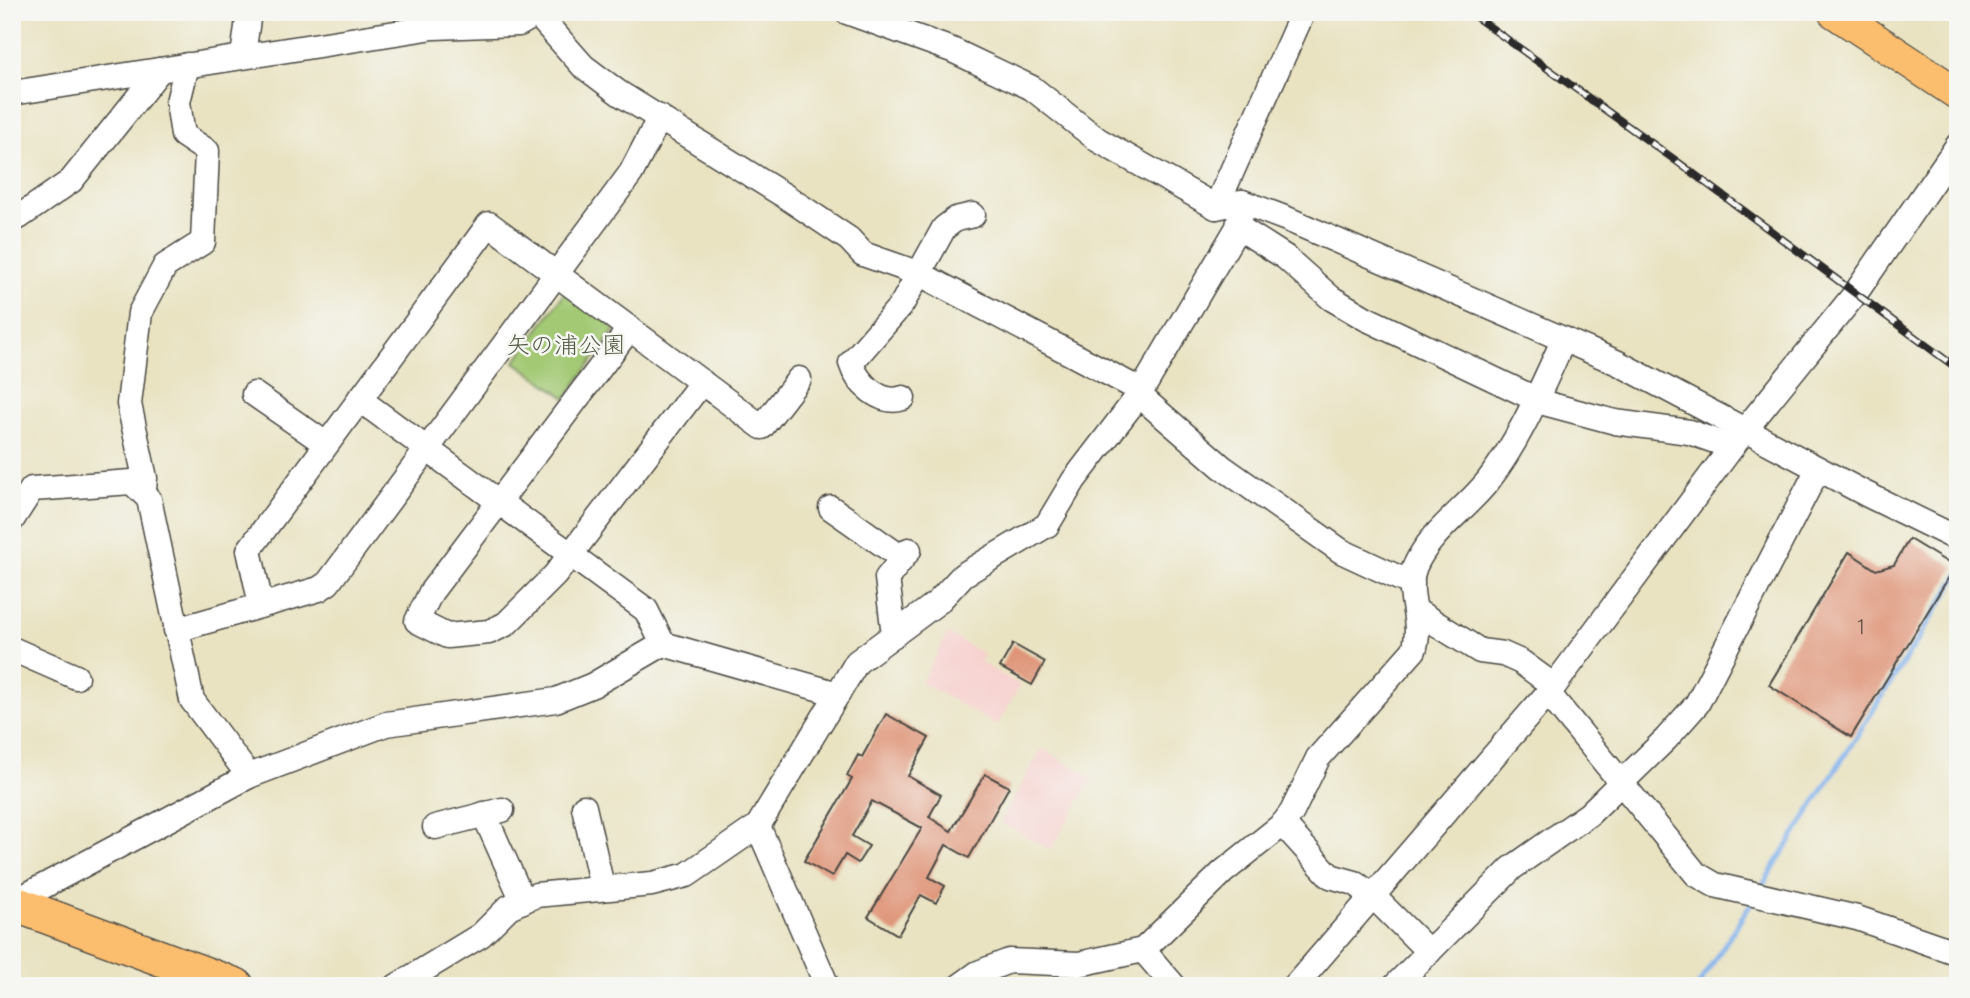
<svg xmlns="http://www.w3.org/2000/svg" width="1970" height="998" font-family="Dekko,'Klee One',sans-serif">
  <rect width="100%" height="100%" fill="#f6f6f2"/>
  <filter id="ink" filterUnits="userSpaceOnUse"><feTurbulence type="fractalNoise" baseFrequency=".0143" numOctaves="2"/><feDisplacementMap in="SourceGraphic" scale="14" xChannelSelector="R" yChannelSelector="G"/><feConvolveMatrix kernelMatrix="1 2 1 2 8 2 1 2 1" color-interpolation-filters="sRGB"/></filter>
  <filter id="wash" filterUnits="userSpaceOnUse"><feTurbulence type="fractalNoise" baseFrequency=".00686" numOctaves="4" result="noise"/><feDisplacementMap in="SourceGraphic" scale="28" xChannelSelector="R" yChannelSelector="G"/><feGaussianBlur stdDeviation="1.57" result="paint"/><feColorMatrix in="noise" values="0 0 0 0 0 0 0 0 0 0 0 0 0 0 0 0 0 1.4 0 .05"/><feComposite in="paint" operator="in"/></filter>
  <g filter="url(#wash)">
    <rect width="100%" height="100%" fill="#e9e3c2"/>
    <g fill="#f7d0ce">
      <polygon points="948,634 984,654 980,662 1020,685 997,726 921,682"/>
      <polygon points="1042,748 1092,778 1051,850 1000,822"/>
    </g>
    <polygon fill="#a3c974" stroke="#677a50" stroke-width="2" points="566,291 616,328 566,398 515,362"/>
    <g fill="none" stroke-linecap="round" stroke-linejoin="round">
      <g stroke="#81b2ed" stroke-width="5">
        <polyline points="1760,889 1958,576"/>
        <polyline points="1698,986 1753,900"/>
      </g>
    </g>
    <g id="blocks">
      <g fill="#df9478">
        <polygon points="1909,539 1955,567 1851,737 1769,685 1849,552 1876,570 1894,565"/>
        <polygon points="1013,644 1045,662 1032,685 1000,667"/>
        <polygon points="886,714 929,738 908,776 941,795 929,817 951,831 985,774 1009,787 969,858 946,845 929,877 945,886 936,903 921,895 898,935 868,917 922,828 872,801 852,836 869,846 858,863 845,855 832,877 804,861 852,779 847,776 858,755 862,757"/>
      </g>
    </g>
  </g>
  <g filter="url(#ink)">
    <use href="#blocks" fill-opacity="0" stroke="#484742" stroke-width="2"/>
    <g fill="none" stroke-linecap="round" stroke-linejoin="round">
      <defs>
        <g id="minor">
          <polyline points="847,12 952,50 1032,88 1098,140 1216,207 1242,202 1287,219 1618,363 1866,494 1958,539"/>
          <polyline points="538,15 583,66 619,93 785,196 849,239 863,254 920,274 1142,391"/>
          <polyline points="243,56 249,12"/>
          <polyline points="12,93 434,27 519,24 540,12"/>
          <polyline points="1216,207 1303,12"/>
          <polyline points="12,218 19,217 71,181 160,70"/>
          <polyline points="1238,227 1285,257 1331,298 1365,318 1544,403 1615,422 1689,432 1732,447"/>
          <polyline points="630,328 431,592 417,621 447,636 489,632 506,624 555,575 702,382"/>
          <polyline points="254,394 326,444"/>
          <polyline points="1139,395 1222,467 1341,551 1412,584"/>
          <path d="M903,398C881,406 857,383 851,363L902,304L944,228L956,219L973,215"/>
          <polyline points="359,399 646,610 663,644"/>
          <polyline points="144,490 145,478 129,404 140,313 165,266 203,242 207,151 183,135 178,102 187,65"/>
          <polyline points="831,508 902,558"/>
          <polyline points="12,520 32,489 132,482 149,499 192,700 249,776"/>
          <polyline points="261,605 249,550 489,224 762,427 799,379"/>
          <polyline points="1416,611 1480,651 1503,654 1521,662 1554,686"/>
          <polyline points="176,630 319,589 328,583 631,173 660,117"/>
          <polyline points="894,635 887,578 909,550"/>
          <polyline points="12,649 76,677"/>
          <polyline points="1548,693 1696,874 1715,885 1857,918 1958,953"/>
          <polyline points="584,807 602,887"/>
          <polyline points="484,814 523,901"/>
          <polyline points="1283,824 1330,876 1355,883 1373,896 1429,952"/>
          <polyline points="758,826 827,986"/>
          <polyline points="435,827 502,810"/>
          <polyline points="12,903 249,776 386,724 556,700 593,685 663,644 838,694"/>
          <polyline points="1143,950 1174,986"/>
          <polyline points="397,986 481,935 509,907 536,895 652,884 687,875 758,826 857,662 938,602 963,575 1047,525 1074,480 1139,395 1238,227 1242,202"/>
          <path d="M960,986L978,973L1009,961L1079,964L1143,950L1223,872L1283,824L1292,812L1318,758L1414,650C1424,620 1404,591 1415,566C1431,531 1465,510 1488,481C1521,438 1541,388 1564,339"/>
          <polyline points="1295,986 1554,686 1744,431 1855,294 1958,145"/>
          <polyline points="1395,986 1512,868 1589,814 1666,739 1697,704 1818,469"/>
        </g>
        <polyline id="major" points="1834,12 1958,94"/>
        <polyline id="highway" points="12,903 236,986"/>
      </defs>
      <use href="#minor" stroke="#484742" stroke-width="27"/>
      <use href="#major" stroke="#484742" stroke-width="34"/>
      <use href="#highway" stroke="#484742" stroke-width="38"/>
      <use href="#minor" stroke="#fff" stroke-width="24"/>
      <use href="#major" stroke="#fbbd6e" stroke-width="32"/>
      <use href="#highway" stroke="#fbbd6e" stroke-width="35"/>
      <defs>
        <polyline id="rail" points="1469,12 1675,160 1958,369"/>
      </defs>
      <use href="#rail" stroke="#2b2b2b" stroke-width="8"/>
      <use href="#rail" stroke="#f6f6f2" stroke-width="5" stroke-dasharray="16" stroke-linecap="butt"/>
    </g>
  </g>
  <g text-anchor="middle" stroke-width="5" stroke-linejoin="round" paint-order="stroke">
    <g font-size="21" fill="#58453e">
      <text x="1861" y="634">１</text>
    </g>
    <g font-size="24" fill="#4f5a41" stroke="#f6f6f2">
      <text x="566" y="353">矢の浦公園</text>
    </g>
  </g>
  <rect width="1970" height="998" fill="none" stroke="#f6f6f2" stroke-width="42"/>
</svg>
